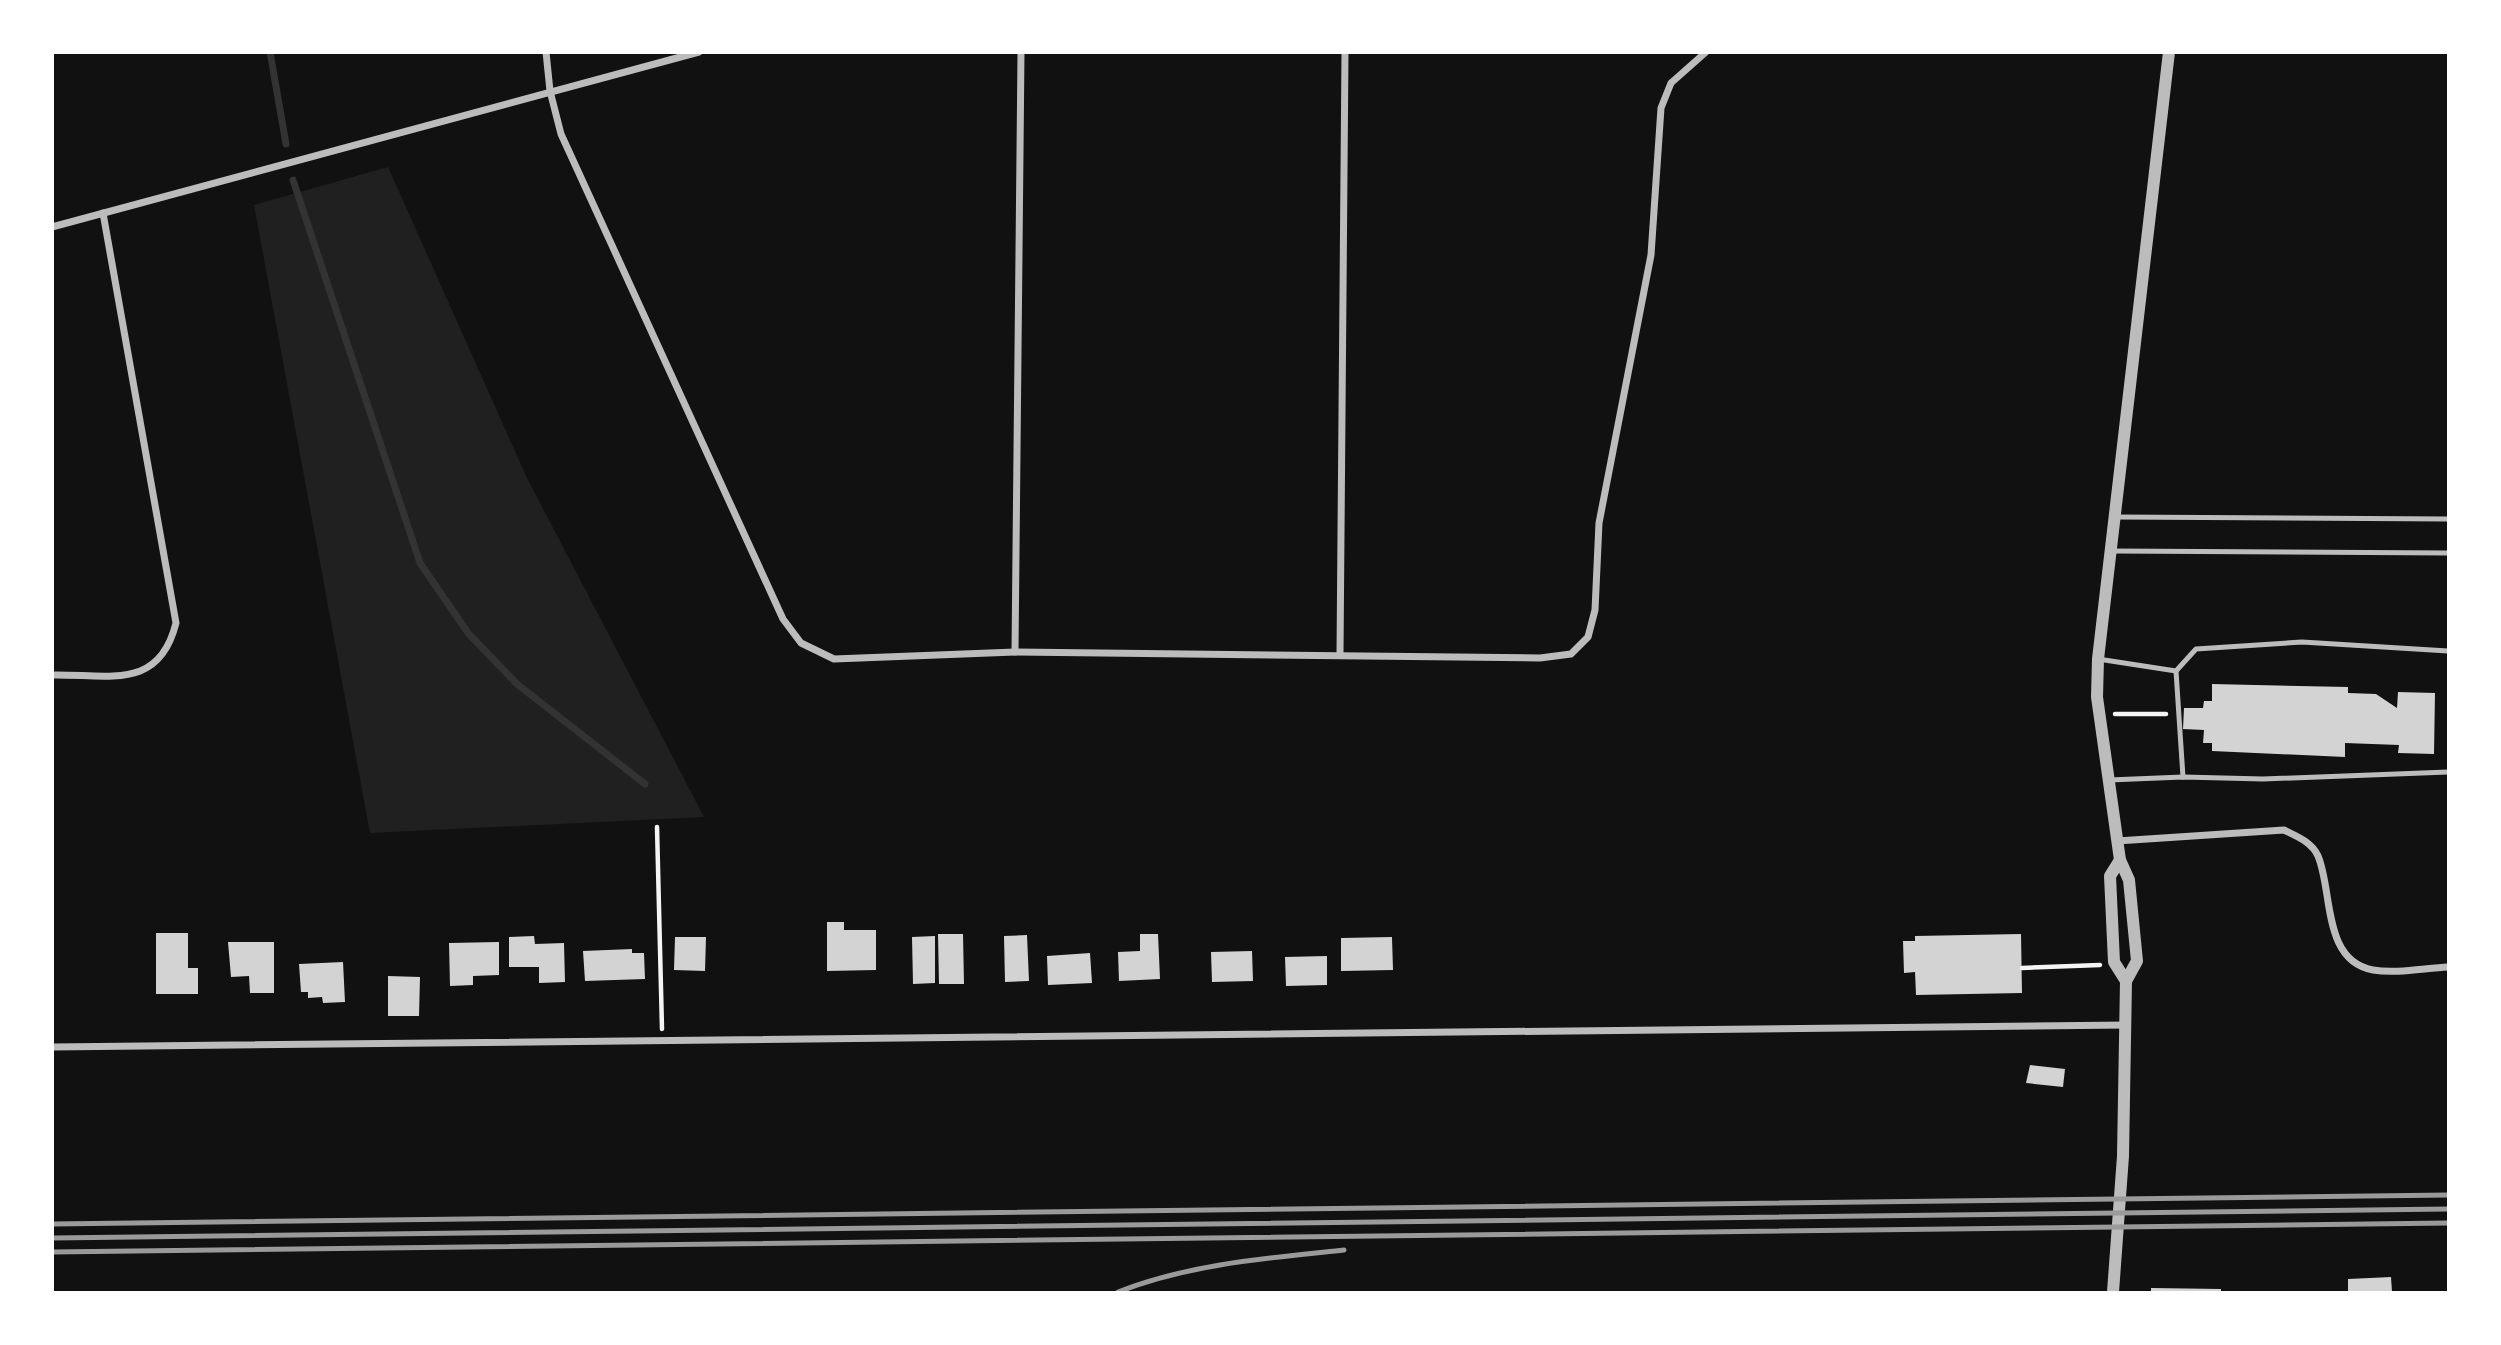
<svg xmlns="http://www.w3.org/2000/svg" width="2501" height="1345" font-family="'Titillium Web',sans-serif">
  <rect width="100%" height="100%" fill="#111"/>
  <polygon fill="#202020" points="388,167 527,478 704,817 370,833 254,205"/>
  <g fill="none" stroke-linecap="round" stroke-linejoin="round">
    <g stroke="#333" stroke-width="7">
      <polyline points="270,52 286,144"/>
      <polyline points="293,180 420,563 468,633 517,684 645,784"/>
    </g>
  </g>
  <g fill="#d3d3d3">
    <polygon points="2212,684 2348,687 2348,693 2376,694 2397,708 2398,692 2435,693 2434,754 2398,753 2399,745 2345,743 2345,757 2212,751 2212,743 2203,743 2204,730 2183,729 2184,708 2203,708 2204,701 2212,701"/>
    <polygon points="827,922 844,922 844,930 876,930 876,970 827,971"/>
    <polygon points="156,933 188,933 188,968 198,968 198,994 156,994"/>
    <polygon points="938,934 963,934 964,984 939,984"/>
    <polygon points="1140,934 1158,934 1160,979 1119,981 1118,952 1140,951"/>
    <polygon points="2021,934 2022,993 1916,995 1915,972 1904,973 1903,941 1915,941 1915,936"/>
    <polygon points="1027,935 1029,981 1005,982 1004,936"/>
    <polygon points="534,936 535,944 564,943 565,982 539,983 539,967 509,967 509,937"/>
    <polygon points="935,936 935,983 913,984 912,937"/>
    <polygon points="675,937 706,937 705,971 674,970"/>
    <polygon points="1392,937 1393,970 1341,971 1341,938"/>
    <polygon points="228,942 274,942 274,993 250,993 249,976 231,977"/>
    <polygon points="499,942 499,975 473,976 473,985 450,986 449,943"/>
    <polygon points="632,949 632,953 644,953 645,979 585,981 583,951"/>
    <polygon points="1252,951 1253,981 1212,982 1211,952"/>
    <polygon points="1090,953 1092,983 1048,985 1047,956"/>
    <polygon points="1327,956 1327,985 1286,986 1285,957"/>
    <polygon points="343,962 345,1002 323,1003 322,997 308,998 308,992 301,992 299,964"/>
    <polygon points="388,976 420,977 419,1016 388,1016"/>
    <polygon points="2030,1065 2065,1069 2063,1087 2026,1083"/>
    <polygon points="2391,1277 2392,1292 2348,1292 2348,1279"/>
    <polygon points="2151,1288 2221,1289 2221,1292 2151,1292"/>
  </g>
  <g fill="none" stroke-linecap="round" stroke-linejoin="round">
    <g stroke="#f5f5f5" stroke-width="4.5">
      <polyline points="2115,714 2166,714"/>
      <polyline points="657,827 662,1029"/>
      <polyline points="2022,968 2100,965"/>
    </g>
    <g stroke="#bcbcbc" stroke-width="5">
      <polyline points="2117,517 2448,519"/>
      <polyline points="2112,551 2448,553"/>
      <polyline points="2098,659 2176,671 2196,649 2302,642 2448,651"/>
      <polyline points="2176,671 2183,777"/>
      <polyline points="2109,780 2183,777 2263,779 2448,772"/>
    </g>
    <g stroke="#bcbcbc" stroke-width="7">
      <polyline points="546,52 550,91 561,134 783,619 801,643 834,659 1015,652 1540,658 1571,654 1588,637 1595,610 1599,523 1651,255 1661,108 1671,83 1706,52"/>
      <polyline points="52,227 699,52"/>
      <polyline points="1015,652 1021,52"/>
      <polyline points="1340,654 1345,52"/>
      <path d="M52,675C109,674 159,691 176,623L103,213"/>
      <path d="M2117,841L2284,830C2296,836 2312,842 2318,856C2333,891 2322,961 2373,970C2396,974 2425,968 2448,967"/>
      <polyline points="52,1047 2127,1025"/>
    </g>
    <g stroke="#bcbcbc" stroke-width="12">
      <polyline points="2120,860 2110,876 2114,962 2126,981"/>
      <polyline points="2113,1292 2123,1156 2126,981 2137,961 2129,880 2120,860 2097,697 2098,659 2169,52"/>
    </g>
    <g stroke="#9a9a9a" stroke-width="5">
      <polyline points="52,1224 2448,1195"/>
      <polyline points="52,1238 2448,1209"/>
      <polyline points="52,1252 2448,1223"/>
      <path d="M1118,1292C1189,1264 1268,1258 1344,1250"/>
    </g>
  </g>
  <rect width="2501" height="1345" fill="none" stroke="#ffffff" stroke-width="108"/>
</svg>
